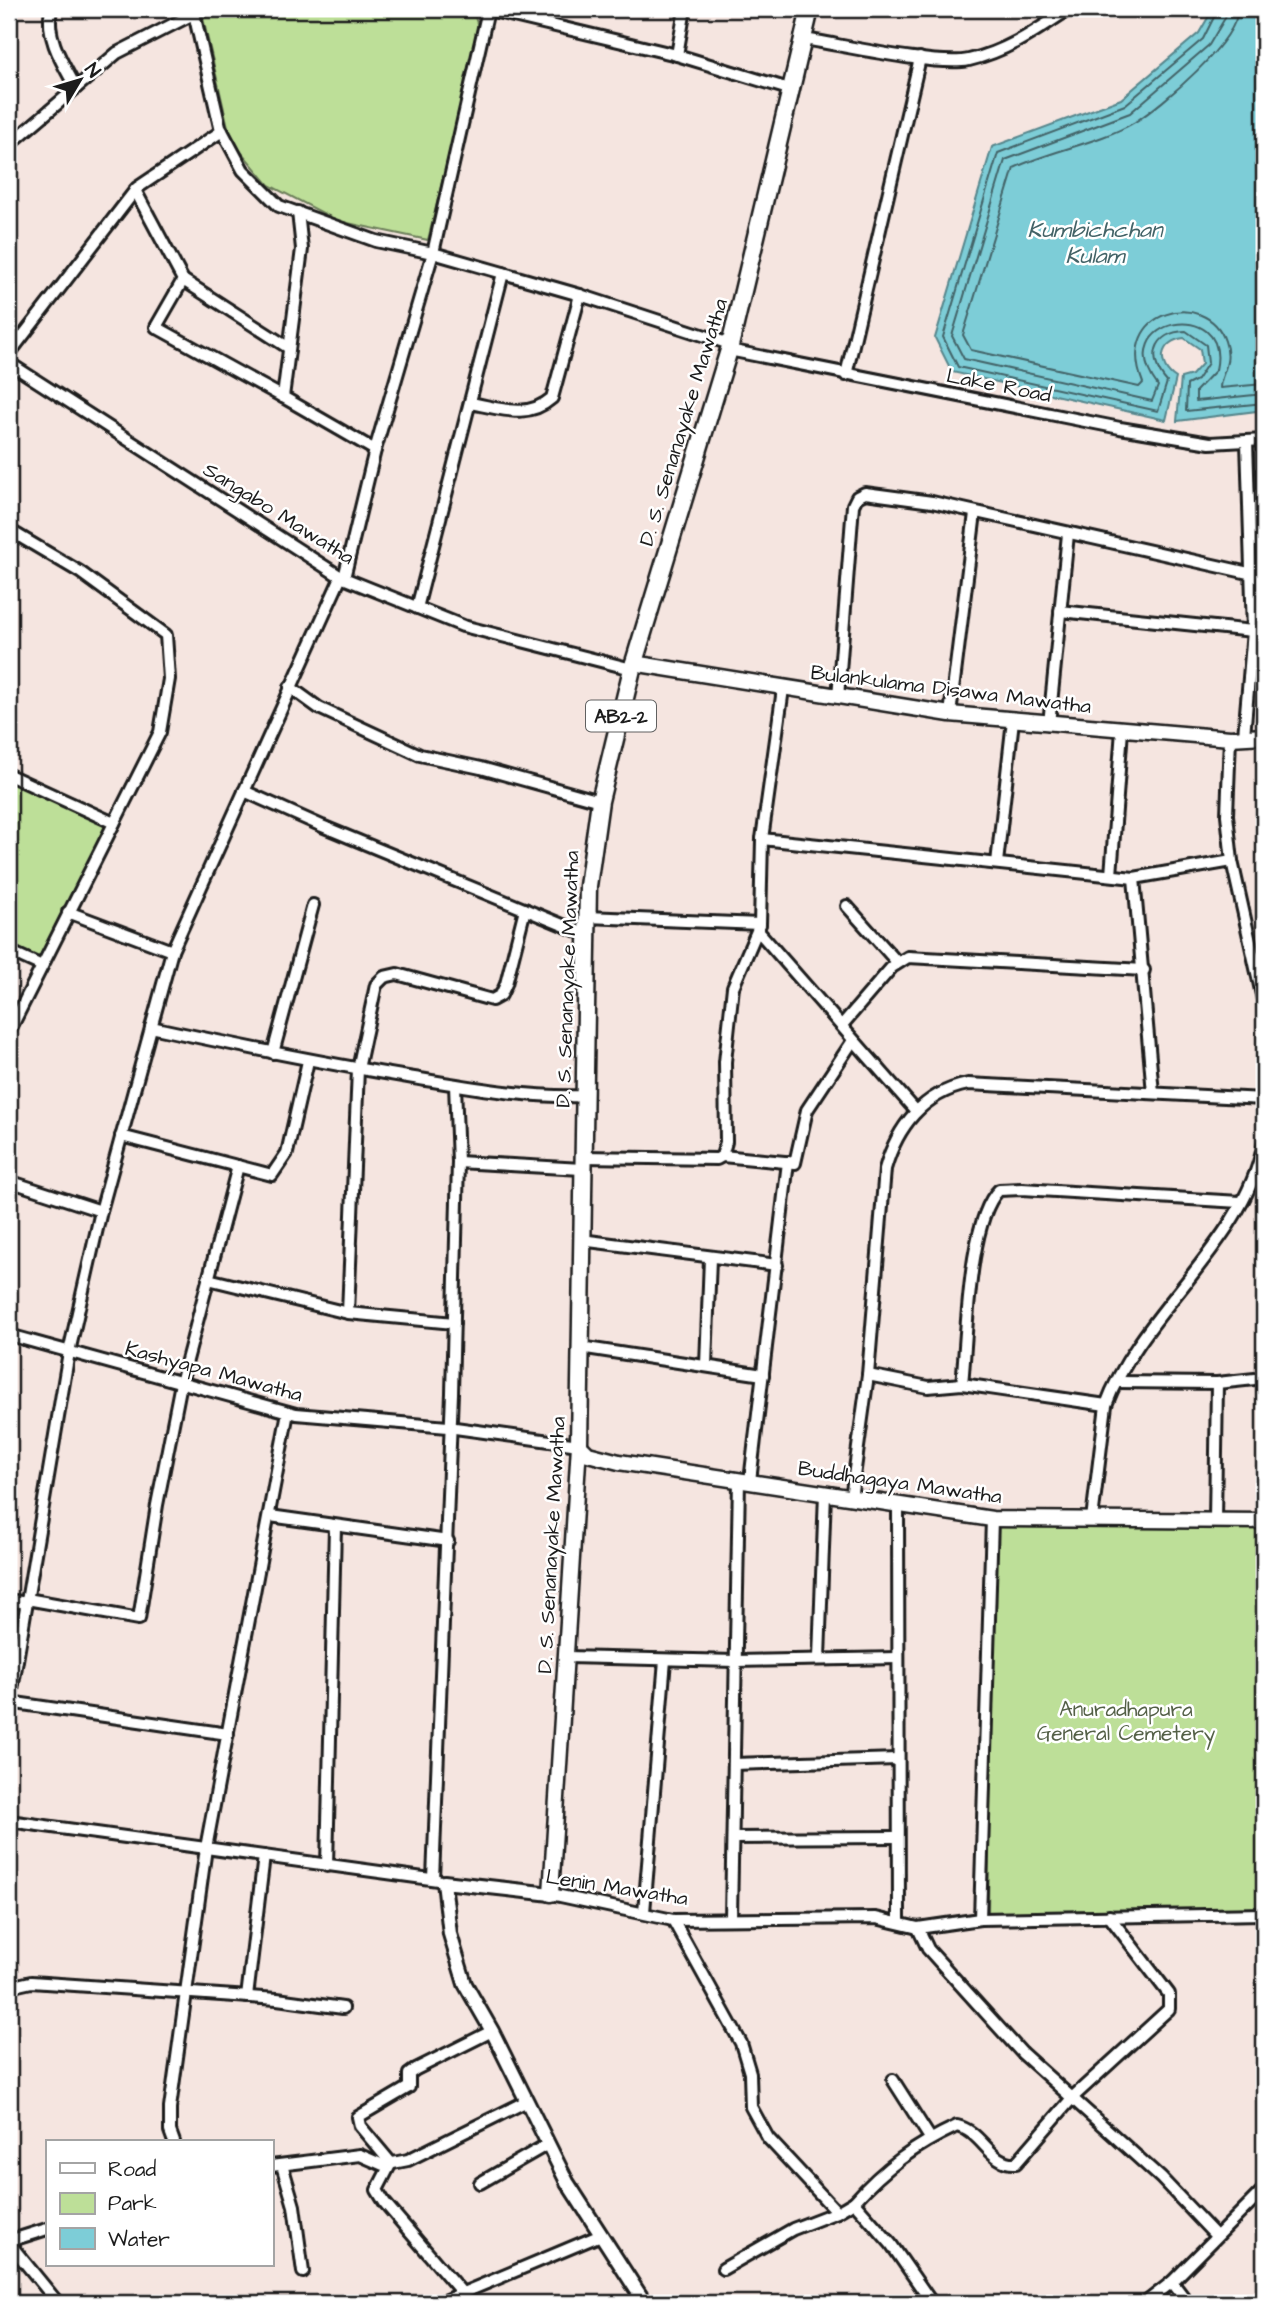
<svg xmlns="http://www.w3.org/2000/svg" width="1273" height="2312" font-family="'Architects Daughter',sans-serif">
  <rect width="100%" height="100%" fill="#f5e5e0"/>
  <filter id="ink" filterUnits="userSpaceOnUse"><feTurbulence type="fractalNoise" baseFrequency=".0143" numOctaves="2"/><feDisplacementMap in="SourceGraphic" scale="14" xChannelSelector="R" yChannelSelector="G"/><feConvolveMatrix kernelMatrix="1 2 1 2 8 2 1 2 1" color-interpolation-filters="sRGB"/></filter>
  <g filter="url(#ink)">
    <g fill="#bddf98" stroke="#6c7e5a" stroke-width="2">
      <polygon points="235,9 389,9 475,17 479,30 428,240 338,221 269,185 231,140 203,18"/>
      <polygon points="9,773 114,823 42,966 9,951"/>
      <polygon points="992,1519 1264,1521 1264,1916 988,1923"/>
    </g>
    <path fill="#7dcdd7" stroke="#56868c" stroke-width="2" d="M1213,9H1264V410L1177,421L1181,378L1192,375L1202,364L1200,349L1184,338C1159,341 1156,365 1176,378L1166,420L952,372L935,338L992,147L1121,99L1199,33Z"/>
    <g fill="none" stroke-linecap="round" stroke-linejoin="round">
      <g stroke="#436367" stroke-width="2">
        <path d="M1218,9L1203,39L1125,105L998,153L943,337L958,367L1158,411L1167,382C1147,360 1152,332 1186,331L1206,345L1208,363L1197,380L1187,385L1186,411L1264,403"/>
        <path d="M1227,9L1225,18L1209,45L1130,113L1005,160L952,336L964,359L1152,401L1158,386C1107,318 1232,295 1216,370L1196,391V401L1264,394"/>
        <path d="M1238,9C1237,42 1163,104 1135,122C1102,142 1050,151 1014,168L963,335L971,350L1139,387L1143,383C1113,309 1207,288 1225,341C1233,364 1220,374 1220,388L1264,384"/>
      </g>
      <defs>
        <g id="minor">
          <path d="M51,9C45,37 63,64 76,88"/>
          <polyline points="193,9 220,127 243,170 279,206 376,241 433,253 580,295 730,344"/>
          <polyline points="484,9 677,55 792,90"/>
          <path d="M804,39C842,45 937,67 969,60C1008,51 1037,30 1069,9"/>
          <polyline points="677,55 685,9"/>
          <polyline points="9,145 117,53 203,9"/>
          <polyline points="135,190 183,280 156,327 283,397"/>
          <polyline points="298,212 302,249 283,397 375,450"/>
          <polyline points="183,280 289,348"/>
          <polyline points="729,350 1120,428 1210,443 1264,440"/>
          <polyline points="9,354 137,188 222,131"/>
          <polyline points="9,363 341,577 463,626 632,669"/>
          <polyline points="846,375 920,58"/>
          <path d="M470,403C500,408 527,420 552,398L580,295"/>
          <polyline points="9,530 80,572 166,635 169,679 160,732 9,1032"/>
          <polyline points="344,578 375,450 433,253 488,10"/>
          <polyline points="417,608 503,273"/>
          <polyline points="1060,611 1253,631"/>
          <polyline points="290,687 319,708 420,755 481,768 600,801"/>
          <polyline points="838,697 853,505 857,497 865,493 932,502 1253,574"/>
          <polyline points="950,714 975,513"/>
          <polyline points="1049,724 1068,534"/>
          <polyline points="1244,736 1253,631 1247,442"/>
          <polyline points="1230,738 1227,815 1232,861 1264,1004"/>
          <polyline points="9,775 114,823"/>
          <polyline points="244,791 322,826 587,935"/>
          <polyline points="762,839 1134,878 1232,861"/>
          <polyline points="997,863 1013,720"/>
          <polyline points="1111,875 1122,730"/>
          <polyline points="1134,878 1153,1093"/>
          <polyline points="847,906 897,962"/>
          <polyline points="68,912 172,951"/>
          <polyline points="587,917 760,924"/>
          <polyline points="759,932 916,1111"/>
          <polyline points="9,951 42,966"/>
          <polyline points="842,1025 892,967 908,957 1144,970"/>
          <path d="M151,1027C239,1046 326,1064 414,1078C469,1087 527,1098 584,1096"/>
          <polyline points="273,1053 313,905"/>
          <polyline points="121,1136 272,1175 287,1153 308,1061"/>
          <polyline points="722,1156 795,1163 807,1110 852,1042"/>
          <polyline points="582,1157 717,1159 722,1156 726,1142 725,1062 733,987 760,924 762,839 783,689"/>
          <polyline points="458,1162 582,1169"/>
          <polyline points="9,1181 101,1211"/>
          <polyline points="581,1240 777,1265"/>
          <polyline points="208,1279 348,1313 454,1323"/>
          <polyline points="348,1313 358,1069 376,985 384,977 397,974 492,1000 501,995 506,984 525,909"/>
          <polyline points="9,1335 296,1414 448,1427 579,1445"/>
          <polyline points="580,1347 763,1375"/>
          <polyline points="706,1365 710,1258"/>
          <polyline points="868,1375 928,1387 962,1384 1106,1405"/>
          <polyline points="1117,1382 1217,1383 1264,1378"/>
          <path d="M962,1384C967,1338 968,1220 999,1190L1022,1189L1240,1202"/>
          <polyline points="750,1481 788,1162"/>
          <path d="M851,1498L868,1375L885,1169C897,1127 923,1093 968,1084L1264,1099"/>
          <polyline points="898,1505 899,1921"/>
          <polyline points="270,1516 448,1541"/>
          <path d="M1092,1519L1106,1405C1141,1311 1244,1244 1264,1143"/>
          <polyline points="1215,1521 1217,1383"/>
          <polyline points="27,1599 139,1619 157,1505 181,1383 238,1166"/>
          <polyline points="9,1600 26,1603"/>
          <polyline points="567,1657 736,1661 898,1658"/>
          <polyline points="819,1658 825,1493"/>
          <polyline points="9,1702 228,1734"/>
          <polyline points="9,1708 69,1352 101,1211 172,951 341,577"/>
          <polyline points="734,1764 898,1759"/>
          <polyline points="9,1821 438,1880"/>
          <polyline points="733,1838 898,1837"/>
          <polyline points="327,1866 335,1526"/>
          <polyline points="433,1879 452,1393 458,1162 455,1085"/>
          <polyline points="551,1894 673,1920 876,1918 918,1928 980,1919 1264,1914"/>
          <polyline points="644,1912 665,1660"/>
          <polyline points="731,1918 739,1480"/>
          <polyline points="980,1919 992,1519"/>
          <polyline points="673,1920 741,2043 750,2073 751,2107 768,2138 837,2212 854,2202 891,2244 932,2303"/>
          <polyline points="918,1928 928,1949 1022,2053 1161,2178 1216,2236"/>
          <polyline points="9,1987 31,1982 277,1999 343,2008"/>
          <polyline points="247,1997 264,1856"/>
          <polyline points="893,2080 930,2138"/>
          <polyline points="174,2142 170,2131 170,2108 206,1848 288,1412"/>
          <polyline points="282,2165 294,2206 303,2272"/>
          <polyline points="271,2166 360,2155 383,2165 408,2160 527,2101"/>
          <polyline points="480,2183 548,2144"/>
          <path d="M854,2202C884,2168 916,2145 957,2126C982,2131 990,2165 1016,2163L1073,2097L1169,2009V1994L1109,1916"/>
          <polyline points="9,2241 47,2229"/>
          <polyline points="9,2243 58,2303"/>
          <polyline points="723,2269 793,2229 837,2212"/>
          <polyline points="1172,2282 1188,2303"/>
          <polyline points="463,2294 385,2203 377,2190 391,2163 360,2126 358,2117 409,2087 409,2074 416,2069 492,2031"/>
          <polyline points="439,2303 601,2235"/>
          <polyline points="1145,2303 1172,2282 1264,2189"/>
        </g>
        <polyline id="tertiary" points="551,1894 444,1882 450,1934 465,1984 492,2031 567,2182 645,2303"/>
        <g id="secondary">
          <polyline points="633,663 950,714 1230,738 1264,736"/>
          <polyline points="579,1445 588,1454 619,1462 992,1519 1264,1521"/>
          <polyline points="551,1894 579,1445"/>
        </g>
        <polyline id="primary" points="579,1445 588,886 600,801 632,669 729,350 810,9"/>
      </defs>
      <use href="#minor" stroke="#1c1c1c" stroke-width="16"/>
      <use href="#tertiary" stroke="#1c1c1c" stroke-width="18"/>
      <use href="#secondary" stroke="#1c1c1c" stroke-width="19"/>
      <use href="#primary" stroke="#1c1c1c" stroke-width="21"/>
      <use href="#minor" stroke="#fff" stroke-width="10"/>
      <use href="#tertiary" stroke="#fff" stroke-width="12"/>
      <use href="#secondary" stroke="#fff" stroke-width="14"/>
      <use href="#primary" stroke="#fff" stroke-width="16"/>
    </g>
  </g>
  <g text-anchor="middle" stroke-width="5" stroke-linejoin="round" paint-order="stroke">
    <rect fill="#fff" stroke="#606060" stroke-width="2" x="586" y="700.5" width="70" height="31" rx="5"/>
    <g font-size="19" font-weight="bold" fill="#1c1c1c">
      <text x="621" y="723">AB2-2</text>
    </g>
    <g font-size="21" fill="#1c1c1c" stroke="#fff">
      <text transform="translate(999 385) rotate(11)" y="7">Lake Road</text>
      <text transform="translate(683 422) rotate(-73)" y="7">D. S. Senanayake Mawatha</text>
      <text transform="translate(279 513) rotate(32)" y="7">Sangabo Mawatha</text>
      <text transform="translate(951 689) rotate(7)" y="7">Bulankulama Disawa Mawatha</text>
      <text transform="translate(567 979) rotate(-88)" y="7">D. S. Senanayake Mawatha</text>
      <text transform="translate(214 1371) rotate(15)" y="7">Kashyapa Mawatha</text>
      <text transform="translate(900 1482) rotate(8)" y="7">Buddhagaya Mawatha</text>
      <text transform="translate(551 1545) rotate(-87)" y="7">D. S. Senanayake Mawatha</text>
      <text transform="translate(617 1887) rotate(9)" y="7">Lenin Mawatha</text>
    </g>
    <g font-size="21" fill="#546047" stroke="#fff">
      <text x="1126" y="1716">Anuradhapura<tspan x="1126" dy="24">General Cemetery</tspan></text>
    </g>
    <g font-size="23" font-style="italic" fill="#436367" stroke="#fff">
      <text x="1095" y="237">Kumbichchan<tspan x="1095" dy="26">Kulam</tspan></text>
    </g>
  </g>
  <rect width="1273" height="2312" fill="none" stroke="#fff" stroke-width="35"/>
  <rect x="18" y="18" width="1238" height="2277" fill="none" stroke="#1c1c1c" stroke-width="2.5" filter="url(#ink)"/>
  <rect x="46" y="2140" width="228" height="126" fill="#ffffff" stroke="#a4a4a4" stroke-width="2"/>
  <rect x="60" y="2163" width="35" height="10" fill="#ffffff" stroke="#a4a4a4" stroke-width="2"/>
  <text x="108" y="2176" font-size="21" fill="#1c1c1c">Road</text>
  <rect x="60" y="2193" width="35" height="21" fill="#bddf98" stroke="#a4a4a4" stroke-width="2"/>
  <text x="108" y="2210" font-size="21" fill="#1c1c1c">Park</text>
  <rect x="60" y="2228" width="35" height="21" fill="#7dcdd7" stroke="#a4a4a4" stroke-width="2"/>
  <text x="108" y="2246" font-size="21" fill="#1c1c1c">Water</text>
  <g transform="translate(80 80) rotate(52)" stroke="#ffffff" stroke-width="5" paint-order="stroke">
  <path d="M0-5L12 26L0 18L-12 26Z" fill="#1c1c1c"/>
  <text y="-10" font-size="19" font-weight="bold" text-anchor="middle" fill="#1c1c1c">N</text>
  </g>
</svg>
